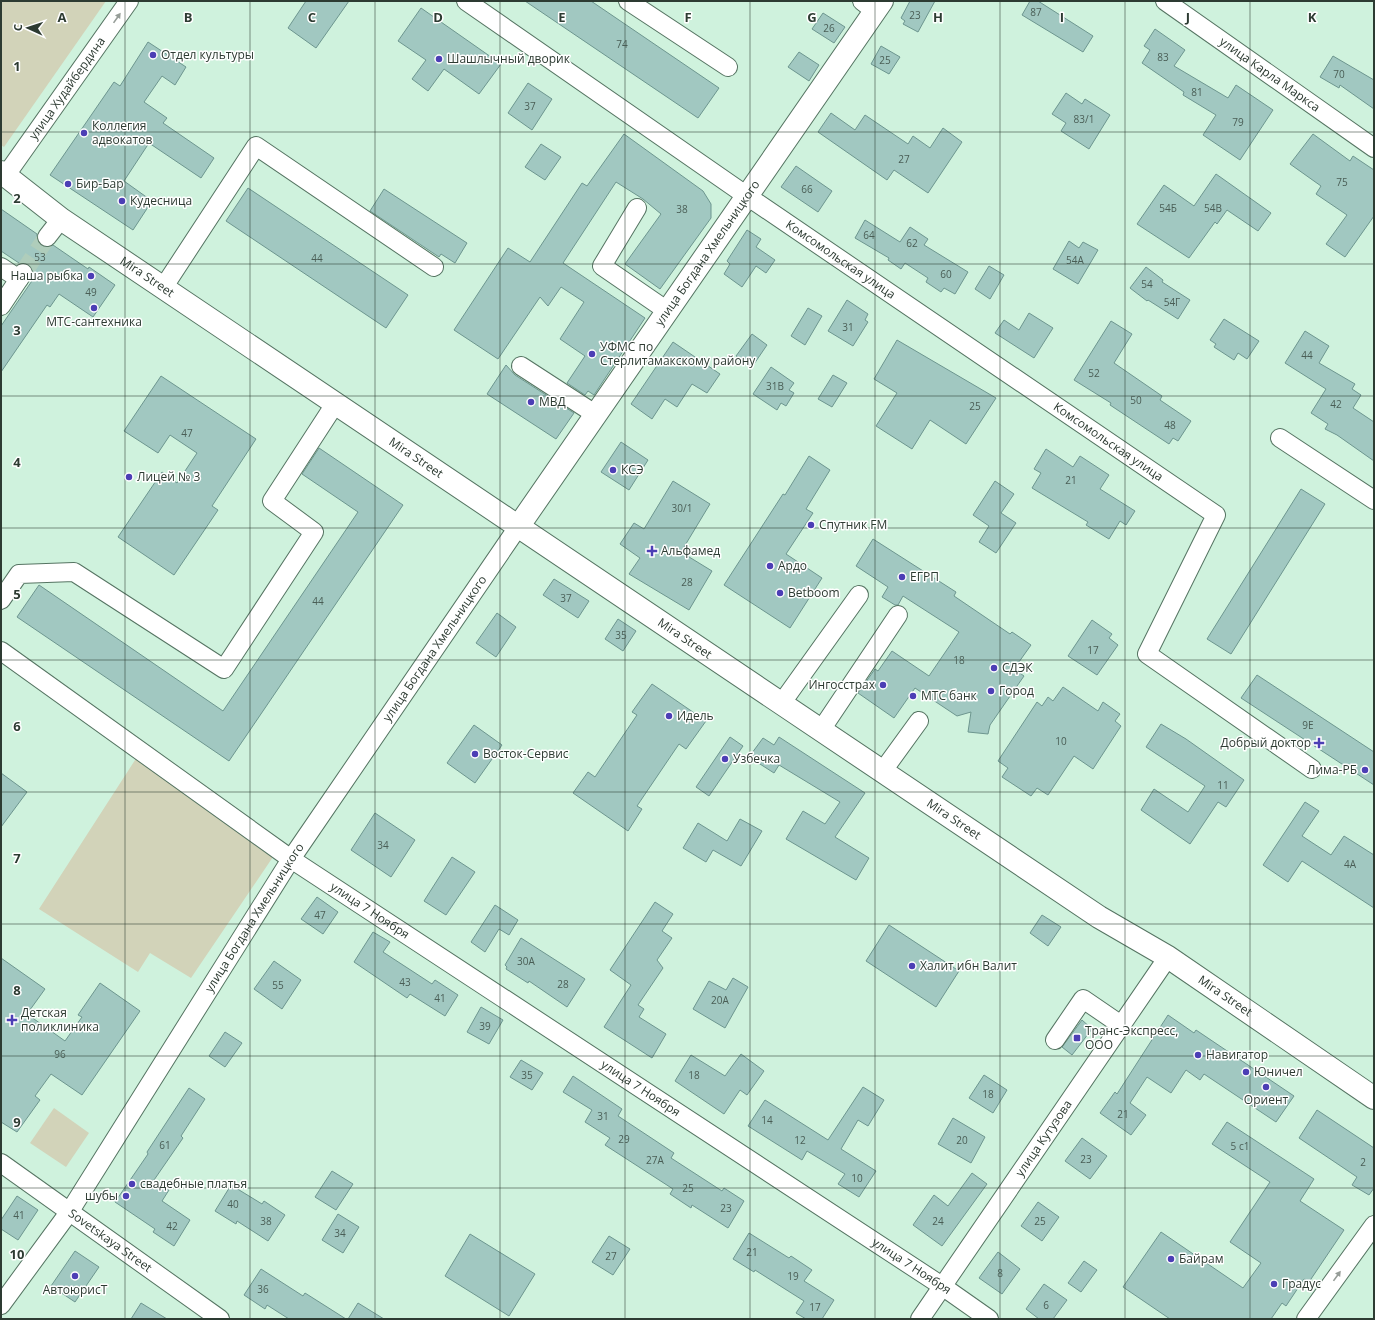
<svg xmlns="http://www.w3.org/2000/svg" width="1375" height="1320" font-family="'Open Sans',sans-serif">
  <rect width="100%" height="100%" fill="#cff2dd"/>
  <g fill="#d2d3b9">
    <polygon points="1,1 106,1 4,147 1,145"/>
    <polygon points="137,757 277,851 191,978 150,953 138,972 39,909"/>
    <polygon points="54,1108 89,1133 66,1167 30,1143"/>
  </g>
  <g fill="#a1c8c1" stroke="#6d968f">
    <polygon points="306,1 349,1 316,48 288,28"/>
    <polygon points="525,1 591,1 719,88 698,118"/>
    <polygon points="910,1 935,1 918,32 903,24 905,21 901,18"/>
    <polygon points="1030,1 1038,1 1093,36 1083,52 1022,15"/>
    <polygon points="421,8 501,64 479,94 444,69 428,91 412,79 426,60 398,41"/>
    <polygon points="823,13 845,27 834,43 812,29"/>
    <polygon points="1155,29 1185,50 1174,66 1228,98 1236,85 1273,110 1240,160 1203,135 1216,115 1183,95 1184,92 1142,63 1150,50 1144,46"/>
    <polygon points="148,42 186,67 175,85 162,76 144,102 167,118 163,123 214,158 201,178 149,143 124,181 152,201 133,230 50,175 114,82 120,86"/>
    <polygon points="881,46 900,57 889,74 871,64"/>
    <polygon points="799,52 819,65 809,81 788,67"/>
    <polygon points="1333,56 1374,80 1374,109 1340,85 1339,88 1320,77"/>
    <polygon points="528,83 552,99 532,130 508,113"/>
    <polygon points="1066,93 1082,104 1085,99 1110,115 1089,149 1061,131 1066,123 1052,114"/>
    <polygon points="831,113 855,130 865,115 908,144 913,136 930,148 943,128 962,142 928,193 894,170 887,180 818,132"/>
    <polygon points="624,134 703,191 711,204 711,218 660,289 625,264 661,214 643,199 616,182 563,263 645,318 594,395 588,391 585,395 567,383 585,356 560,339 584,302 561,287 548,306 540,297 498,359 454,330 508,248 530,262 582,183 587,186"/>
    <polygon points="1313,134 1350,161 1353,156 1374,170 1374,216 1345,257 1326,244 1347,215 1316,194 1321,186 1290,164"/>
    <polygon points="541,144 561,157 545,180 525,167"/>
    <polygon points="796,166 832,191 818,212 781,187"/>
    <polygon points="1216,174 1271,213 1258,231 1227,210 1217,224 1215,222 1189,258 1137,224 1164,185 1194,206"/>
    <polygon points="248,188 408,295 386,328 226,221"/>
    <polygon points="384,189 467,243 455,263 441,254 439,257 370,211"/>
    <polygon points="1,209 37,234 37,241 41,245 46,247 53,245 88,269 89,267 115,285 93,317 59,294 50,307 47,305 1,372 1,326 36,275 29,265 19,263 1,251"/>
    <polygon points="865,220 900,242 910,227 928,239 924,245 968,272 955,294 944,288 941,292 926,282 928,278 905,263 901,269 888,260 889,258 855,238"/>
    <polygon points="747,230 761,239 756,247 775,260 766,273 756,266 742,287 724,274 730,264 727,261"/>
    <polygon points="1069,241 1079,248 1083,242 1098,250 1078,284 1053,269"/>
    <polygon points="989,266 1004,275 990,299 975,289"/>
    <polygon points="1146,267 1163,280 1162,282 1190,300 1178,319 1148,300 1147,301 1130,288"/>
    <polygon points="847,300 868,314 865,320 868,322 853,346 828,331"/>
    <polygon points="808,308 822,316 805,345 791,336"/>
    <polygon points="1029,313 1053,328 1034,358 995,333 1004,320 1019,330"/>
    <polygon points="1224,319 1259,341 1247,359 1238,353 1234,360 1214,347 1216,344 1210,340"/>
    <polygon points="1111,321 1132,334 1114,363 1162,396 1160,400 1191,421 1178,441 1173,438 1169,444 1110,405 1111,403 1074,380"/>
    <polygon points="1305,331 1329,346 1319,363 1355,384 1352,389 1361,395 1353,408 1374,422 1374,461 1337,435 1325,429 1328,424 1311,413 1326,389 1285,363"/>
    <polygon points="752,334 767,345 752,367 736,356"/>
    <polygon points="897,340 996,398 966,444 930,420 912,449 876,426 897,393 874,379"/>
    <polygon points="673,342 720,374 707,393 692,384 677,407 665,399 652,419 631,404"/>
    <polygon points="506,365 515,375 574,413 556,439 487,394"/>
    <polygon points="771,367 794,383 789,390 794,393 786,406 781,403 777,410 753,394"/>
    <polygon points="833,375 847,383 832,407 818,399"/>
    <polygon points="161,376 256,439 212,506 218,510 174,575 118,537 162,472 177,483 197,453 170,435 158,453 124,431"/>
    <polygon points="621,442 648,460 629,490 601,472"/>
    <polygon points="319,448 403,505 229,761 17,617 39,585 223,711 358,512 302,474"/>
    <polygon points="1046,449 1073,467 1080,456 1109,475 1100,489 1135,511 1126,525 1120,521 1109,539 1086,525 1088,522 1032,488 1041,473 1034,469"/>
    <polygon points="809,456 830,470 806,509 813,513 786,554 822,578 790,628 724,585 783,494 785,495"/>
    <polygon points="673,481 710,504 681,552 712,571 689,610 629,574 640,558 620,544 634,523 644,529"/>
    <polygon points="995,481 1014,494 1001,513 1016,523 996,553 979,542 989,526 973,515"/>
    <polygon points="1301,489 1325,504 1231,654 1207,639"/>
    <polygon points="873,539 956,592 954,596 1010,634 1012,632 1031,645 1014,669 1024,676 990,725 988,734 968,732 971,712 957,716 915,688 894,718 858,693 875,669 878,671 892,651 929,676 959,632 903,596 898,605 895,605 882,597 888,587 856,566"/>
    <polygon points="554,579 589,601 578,618 543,595"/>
    <polygon points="497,613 516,627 496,657 476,643"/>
    <polygon points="618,619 636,631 623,651 605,639"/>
    <polygon points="1092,620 1112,634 1109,638 1118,645 1097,675 1068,656"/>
    <polygon points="1257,675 1374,752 1374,785 1241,698"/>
    <polygon points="652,684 706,721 686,749 679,744 637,806 642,809 628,831 573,793 588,772 595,777 637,715 632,712"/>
    <polygon points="1063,687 1098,711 1103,702 1120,714 1115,721 1121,726 1093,769 1074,756 1048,795 1037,788 1031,796 1002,777 1008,768 998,761 1037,702 1042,706 1048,697 1053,701"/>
    <polygon points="1161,724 1186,739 1244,780 1226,807 1218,802 1190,844 1141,810 1154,789 1188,812 1205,786 1146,747"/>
    <polygon points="474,725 502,745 475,783 447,763"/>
    <polygon points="730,737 743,746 709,796 696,787"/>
    <polygon points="779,737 865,793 835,837 869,858 856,880 786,839 803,811 825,824 840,802 779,765 774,773 749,757 763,738 774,745"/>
    <polygon points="1,773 27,792 1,827"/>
    <polygon points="1305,802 1319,811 1302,836 1331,855 1344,836 1374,855 1374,908 1302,861 1288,882 1263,865"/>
    <polygon points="375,813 415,840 391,877 351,850"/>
    <polygon points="740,819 762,831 741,866 713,850 706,862 683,848 698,823 727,841"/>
    <polygon points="452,857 475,872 446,915 424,901"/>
    <polygon points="317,897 338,912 323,934 301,919"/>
    <polygon points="655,902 673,914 662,931 672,938 657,960 663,968 638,1005 644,1009 639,1017 666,1034 652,1058 604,1027 631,985 610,970"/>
    <polygon points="495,905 518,920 509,935 499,929 485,952 471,942"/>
    <polygon points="1042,915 1061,927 1048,946 1030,933"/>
    <polygon points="889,925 959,971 936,1007 866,961"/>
    <polygon points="373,932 390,942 383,952 432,984 435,980 458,995 445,1016 410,994 407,998 354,962"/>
    <polygon points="521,938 585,979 567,1007 529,981 528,983 506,969 507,967 505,965"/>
    <polygon points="1,958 45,989 27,1014 65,1041 82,1017 78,1015 100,983 140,1011 82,1095 51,1074 35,1096 40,1100 17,1132 1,1122"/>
    <polygon points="274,961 301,980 282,1009 254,989"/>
    <polygon points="733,978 748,987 725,1028 693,1009 709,981 726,990"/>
    <polygon points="481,1007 503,1020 489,1044 467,1032"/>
    <polygon points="1168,1015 1194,1033 1196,1030 1294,1096 1276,1122 1204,1074 1200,1080 1186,1070 1171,1093 1147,1077 1130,1103 1146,1115 1131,1135 1100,1113 1115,1092 1117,1094"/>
    <polygon points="1082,1020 1092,1029 1072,1055 1062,1047"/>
    <polygon points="225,1032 242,1043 225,1067 209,1056"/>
    <polygon points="741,1054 764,1071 747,1095 740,1090 724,1114 675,1081 691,1055 725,1076"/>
    <polygon points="521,1060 543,1073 532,1090 510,1077"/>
    <polygon points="984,1075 1007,1090 993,1113 969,1098"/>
    <polygon points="573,1076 622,1109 618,1116 674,1153 671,1158 722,1191 724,1188 744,1201 728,1228 692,1205 691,1208 670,1194 673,1189 605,1145 610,1138 585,1122 592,1110 563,1092"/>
    <polygon points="863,1087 884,1100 868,1126 858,1120 841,1149 876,1171 859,1197 838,1184 845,1174 807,1151 802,1160 748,1126 765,1100 828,1140"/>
    <polygon points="189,1088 205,1099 181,1136 183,1138 154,1180 169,1190 162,1201 190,1220 174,1246 153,1232 155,1229 115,1202 148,1154 147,1152"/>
    <polygon points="1317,1110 1374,1148 1374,1188 1369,1195 1352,1185 1357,1177 1299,1138"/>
    <polygon points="953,1118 985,1137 971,1163 938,1144"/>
    <polygon points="1227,1122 1314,1179 1300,1201 1344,1230 1309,1282 1304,1279 1286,1306 1282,1303 1271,1319 1170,1319 1123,1287 1161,1232 1243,1288 1261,1263 1230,1242 1270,1182 1212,1144"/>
    <polygon points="1082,1138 1107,1156 1090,1179 1065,1161"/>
    <polygon points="332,1171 353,1184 336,1210 315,1197"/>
    <polygon points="972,1173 987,1184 942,1246 913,1225 934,1195 948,1206"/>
    <polygon points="231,1185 262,1204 264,1201 285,1215 268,1241 237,1221 236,1224 215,1211"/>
    <polygon points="17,1196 38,1210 18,1240 1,1229 1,1220"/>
    <polygon points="1038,1202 1059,1217 1042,1241 1021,1226"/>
    <polygon points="338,1214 359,1227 343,1253 322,1240"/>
    <polygon points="749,1233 789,1258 791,1256 812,1270 804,1281 834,1300 822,1319 806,1319 796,1313 804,1301 755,1270 754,1272 733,1259"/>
    <polygon points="470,1234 535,1274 509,1316 445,1276"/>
    <polygon points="609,1236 630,1249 613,1275 592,1262"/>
    <polygon points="75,1251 99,1267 75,1302 51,1286"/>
    <polygon points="998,1252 1020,1269 1002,1294 979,1278"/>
    <polygon points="1084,1261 1097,1270 1081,1292 1068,1283"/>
    <polygon points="261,1269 303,1296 305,1293 346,1319 289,1319 267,1305 265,1309 244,1295"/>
    <polygon points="1044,1284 1067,1300 1053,1319 1039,1319 1026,1309"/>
    <polygon points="141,1303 167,1319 131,1319"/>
    <polygon points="358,1303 384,1319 348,1319"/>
  </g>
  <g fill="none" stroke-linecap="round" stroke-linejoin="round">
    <polyline stroke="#afcdbb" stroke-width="18" stroke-dasharray="18 9" stroke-linecap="butt" points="23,273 47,237"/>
    <defs>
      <g id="minor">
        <path id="s1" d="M466,1L747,196L1216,515L1147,654L1312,769"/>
        <polyline points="628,1 728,67"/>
        <polyline points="862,1 875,11"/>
        <path id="s2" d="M1165,1L1374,148"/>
        <path id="s3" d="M6,175L129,1"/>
        <polyline points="637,208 602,266 666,310"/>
        <polyline points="47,237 61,219"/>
        <polyline points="1,267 19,279"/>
        <polyline points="163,288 256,146 434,267"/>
        <polyline points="1,306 23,273"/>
        <polyline points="521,366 595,414"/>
        <polyline points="1280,438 1374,500"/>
        <polyline points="1,600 19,574 74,572 224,669 314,532 272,501 335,404"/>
        <path id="s4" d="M1,651L291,859L942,1286L989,1319"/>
        <polyline points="781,704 859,595"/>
        <polyline points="821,730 898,615"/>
        <polyline points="882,772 919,721"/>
        <polyline points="1055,1040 1083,999 1121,1025"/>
        <path id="s5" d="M1,1163L220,1319"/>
        <path id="s6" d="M1,1305L70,1211L291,859L518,527"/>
        <path id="s7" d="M920,1319L1168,957"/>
        <polyline points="1306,1319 1374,1225"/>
      </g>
      <g id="major">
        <path id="s8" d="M1,172L61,219L1099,917L1168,957L1374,1098"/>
        <path id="s9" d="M518,527L882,1"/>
      </g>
    </defs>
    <use href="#minor" stroke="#557462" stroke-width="20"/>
    <use href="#major" stroke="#557462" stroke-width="24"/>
    <use href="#minor" stroke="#fff" stroke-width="18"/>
    <use href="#major" stroke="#fff" stroke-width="22"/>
  </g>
  <defs><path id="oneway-solid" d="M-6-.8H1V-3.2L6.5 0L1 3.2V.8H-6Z"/></defs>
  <g fill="#969d98">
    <use href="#oneway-solid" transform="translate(117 18) rotate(-55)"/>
    <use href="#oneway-solid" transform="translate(1337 1276) rotate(-54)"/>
  </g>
  <path fill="none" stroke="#2d3b32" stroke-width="1" stroke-opacity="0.55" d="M125,1V1319M250,1V1319M375,1V1319M500,1V1319M625,1V1319M750,1V1319M875,1V1319M1000,1V1319M1125,1V1319M1250,1V1319M1,132H1374M1,264H1374M1,396H1374M1,528H1374M1,660H1374M1,792H1374M1,924H1374M1,1056H1374M1,1188H1374"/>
  <g fill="#4c3eb5" stroke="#fff" stroke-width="1.5">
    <circle cx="153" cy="55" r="4"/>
    <circle cx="439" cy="59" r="4"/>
    <circle cx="84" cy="133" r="4"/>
    <circle cx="68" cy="184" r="4"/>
    <circle cx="122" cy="201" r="4"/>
    <circle cx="91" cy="276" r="4"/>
    <circle cx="94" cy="308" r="4"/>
    <circle cx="592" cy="354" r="4"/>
    <circle cx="531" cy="402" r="4"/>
    <circle cx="613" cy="470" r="4"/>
    <circle cx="129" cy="477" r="4"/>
    <circle cx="811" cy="525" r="4"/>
    <path d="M650 545h4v4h4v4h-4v4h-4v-4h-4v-4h4z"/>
    <circle cx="770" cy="566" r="4"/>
    <circle cx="902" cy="577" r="4"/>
    <circle cx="780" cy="593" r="4"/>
    <circle cx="994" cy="668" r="4"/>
    <circle cx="883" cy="685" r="4"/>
    <circle cx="991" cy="691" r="4"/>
    <circle cx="913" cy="696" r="4"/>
    <circle cx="669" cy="716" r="4"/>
    <path d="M1317 737h4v4h4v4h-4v4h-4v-4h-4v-4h4z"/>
    <circle cx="475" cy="754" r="4"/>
    <circle cx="725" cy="759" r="4"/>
    <circle cx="1365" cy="770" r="4"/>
    <circle cx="912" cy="966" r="4"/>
    <path d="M10 1014h4v4h4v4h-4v4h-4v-4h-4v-4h4z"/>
    <rect x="1073" y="1034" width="8" height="8" rx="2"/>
    <circle cx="1198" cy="1055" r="4"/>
    <circle cx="1246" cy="1072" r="4"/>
    <circle cx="1266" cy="1087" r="4"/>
    <circle cx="132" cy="1184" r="4"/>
    <circle cx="126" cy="1196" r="4"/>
    <circle cx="1171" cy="1259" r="4"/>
    <circle cx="75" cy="1276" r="4"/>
    <circle cx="1274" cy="1284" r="4"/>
  </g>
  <g text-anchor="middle" stroke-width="3" stroke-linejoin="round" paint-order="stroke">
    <g font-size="10" fill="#4a5e56">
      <text x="1036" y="16">87</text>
      <text x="915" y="19">23</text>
      <text x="829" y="32">26</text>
      <text x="622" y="48">74</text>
      <text x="1163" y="61">83</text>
      <text x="885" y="64">25</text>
      <text x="1339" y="78">70</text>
      <text x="1197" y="96">81</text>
      <text x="530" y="110">37</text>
      <text x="1084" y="123">83/1</text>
      <text x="1238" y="126">79</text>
      <text x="904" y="163">27</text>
      <text x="1342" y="186">75</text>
      <text x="807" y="193">66</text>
      <text x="1168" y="212">54Б</text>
      <text x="1213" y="212">54В</text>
      <text x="682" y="213">38</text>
      <text x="869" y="239">64</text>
      <text x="912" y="247">62</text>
      <text x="40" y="261">53</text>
      <text x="317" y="262">44</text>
      <text x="1075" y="264">54А</text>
      <text x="946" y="278">60</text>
      <text x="1147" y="288">54</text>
      <text x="91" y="296">49</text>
      <text x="1172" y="306">54Г</text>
      <text x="848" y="331">31</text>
      <text x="1307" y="359">44</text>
      <text x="1094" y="377">52</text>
      <text x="775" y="390">31В</text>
      <text x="1136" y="404">50</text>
      <text x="1336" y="408">42</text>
      <text x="975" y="410">25</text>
      <text x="1170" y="429">48</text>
      <text x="187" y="437">47</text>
      <text x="1071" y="484">21</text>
      <text x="682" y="512">30/1</text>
      <text x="687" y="586">28</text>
      <text x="566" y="602">37</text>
      <text x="318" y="605">44</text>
      <text x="621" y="639">35</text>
      <text x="1093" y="654">17</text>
      <text x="959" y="664">18</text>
      <text x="1308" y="729">9Е</text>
      <text x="1061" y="745">10</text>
      <text x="1223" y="789">11</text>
      <text x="383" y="849">34</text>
      <text x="1350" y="868">4А</text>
      <text x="320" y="919">47</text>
      <text x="526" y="965">30А</text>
      <text x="405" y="986">43</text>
      <text x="563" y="988">28</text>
      <text x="278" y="989">55</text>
      <text x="440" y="1002">41</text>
      <text x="720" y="1004">20А</text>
      <text x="485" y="1030">39</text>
      <text x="60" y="1058">96</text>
      <text x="527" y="1079">35</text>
      <text x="694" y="1079">18</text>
      <text x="988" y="1098">18</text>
      <text x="1123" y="1118">21</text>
      <text x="603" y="1120">31</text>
      <text x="767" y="1124">14</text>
      <text x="624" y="1143">29</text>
      <text x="800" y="1144">12</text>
      <text x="962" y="1144">20</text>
      <text x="165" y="1149">61</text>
      <text x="1240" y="1150">5 с1</text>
      <text x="1086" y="1163">23</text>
      <text x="655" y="1164">27А</text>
      <text x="1363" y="1166">2</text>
      <text x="857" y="1182">10</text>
      <text x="688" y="1192">25</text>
      <text x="233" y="1208">40</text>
      <text x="726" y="1212">23</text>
      <text x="19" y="1219">41</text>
      <text x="266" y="1225">38</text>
      <text x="938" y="1225">24</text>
      <text x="1040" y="1225">25</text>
      <text x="172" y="1230">42</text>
      <text x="340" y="1237">34</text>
      <text x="752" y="1256">21</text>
      <text x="611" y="1260">27</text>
      <text x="1000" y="1277">8</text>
      <text x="793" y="1280">19</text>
      <text x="263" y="1293">36</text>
      <text x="1046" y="1309">6</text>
      <text x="815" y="1311">17</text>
    </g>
    <g font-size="12" fill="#2d3b32" stroke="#fff" text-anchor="start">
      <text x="161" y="59">Отдел культуры</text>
      <text x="447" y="63">Шашлычный дворик</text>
      <text x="92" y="130">Коллегия<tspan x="92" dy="14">адвокатов</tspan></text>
      <text x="76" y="188">Бир-Бар</text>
      <text x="130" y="205">Кудесница</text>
      <text x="83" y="280" text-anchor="end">Наша рыбка</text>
      <text x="94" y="326" text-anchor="middle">МТС-сантехника</text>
      <text x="600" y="351">УФМС по<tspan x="600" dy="14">Стерлитамакскому району</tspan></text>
      <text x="539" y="406">МВД</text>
      <text x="621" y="474">КСЭ</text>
      <text x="137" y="481">Лицей № 3</text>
      <text x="819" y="529">Спутник FM</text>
      <text x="661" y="555">Альфамед</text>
      <text x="778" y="570">Ардо</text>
      <text x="910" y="581">ЕГРП</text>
      <text x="788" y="597">Betboom</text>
      <text x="1002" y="672">СДЭК</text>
      <text x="875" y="689" text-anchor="end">Ингосстрах</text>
      <text x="999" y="695">Город</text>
      <text x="921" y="700">МТС банк</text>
      <text x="677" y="720">Идель</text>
      <text x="1311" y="747" text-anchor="end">Добрый доктор</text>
      <text x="483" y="758">Восток-Сервис</text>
      <text x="733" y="763">Узбечка</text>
      <text x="1357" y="774" text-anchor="end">Лима-РБ</text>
      <text x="920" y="970">Халит ибн Валит</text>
      <text x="21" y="1017">Детская<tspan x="21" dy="14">поликлиника</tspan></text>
      <text x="1085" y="1035">Транс-Экспресс,<tspan x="1085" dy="14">ООО</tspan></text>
      <text x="1206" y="1059">Навигатор</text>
      <text x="1254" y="1076">Юничел</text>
      <text x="1266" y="1104" text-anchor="middle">Ориент</text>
      <text x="140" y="1188">свадебные платья</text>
      <text x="118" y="1200" text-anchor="end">шубы</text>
      <text x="1179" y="1263">Байрам</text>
      <text x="1282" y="1288">Градус</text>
      <text x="75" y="1294" text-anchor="middle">АвтоюрисТ</text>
    </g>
    <g font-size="12" fill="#2d3b32" stroke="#fff">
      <text dy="4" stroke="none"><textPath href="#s2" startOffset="128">улица Карла Маркса</textPath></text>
      <text dy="4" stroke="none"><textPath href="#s3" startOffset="106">улица Худайбердина</textPath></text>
      <text dy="4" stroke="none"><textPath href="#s9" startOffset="333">улица Богдана Хмельницкого</textPath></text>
      <text dy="4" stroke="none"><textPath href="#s1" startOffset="455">Комсомольская улица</textPath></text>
      <text dy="4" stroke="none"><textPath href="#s8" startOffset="180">Mira Street</textPath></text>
      <text dy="4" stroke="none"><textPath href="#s1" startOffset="779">Комсомольская улица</textPath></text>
      <text dy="4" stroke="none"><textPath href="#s8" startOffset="504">Mira Street</textPath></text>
      <text dy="4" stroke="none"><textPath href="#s8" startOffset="828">Mira Street</textPath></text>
      <text dy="4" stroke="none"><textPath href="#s6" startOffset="787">улица Богдана Хмельницкого</textPath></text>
      <text dy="4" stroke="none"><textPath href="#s8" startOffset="1152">Mira Street</textPath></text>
      <text dy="4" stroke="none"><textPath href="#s4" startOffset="451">улица 7 Ноября</textPath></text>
      <text dy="4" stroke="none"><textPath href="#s6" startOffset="463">улица Богдана Хмельницкого</textPath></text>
      <text dy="4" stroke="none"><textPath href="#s8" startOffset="1476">Mira Street</textPath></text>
      <text dy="4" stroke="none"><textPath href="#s4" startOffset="775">улица 7 Ноября</textPath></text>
      <text dy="4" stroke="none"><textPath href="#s7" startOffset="219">улица Кутузова</textPath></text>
      <text dy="4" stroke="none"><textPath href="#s5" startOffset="134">Sovetskaya Street</textPath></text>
      <text dy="4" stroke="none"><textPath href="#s4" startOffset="1099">улица 7 Ноября</textPath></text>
    </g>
  </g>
  <g font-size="13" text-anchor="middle" font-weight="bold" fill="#2d3b32" stroke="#fff" stroke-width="3" stroke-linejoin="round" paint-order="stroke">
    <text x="62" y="22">A</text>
    <text x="188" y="22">B</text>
    <text x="312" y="22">C</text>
    <text x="438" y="22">D</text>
    <text x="562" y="22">E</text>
    <text x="688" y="22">F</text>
    <text x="812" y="22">G</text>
    <text x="938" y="22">H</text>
    <text x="1062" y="22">I</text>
    <text x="1188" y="22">J</text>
    <text x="1312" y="22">K</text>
    <text x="17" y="71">1</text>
    <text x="17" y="203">2</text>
    <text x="17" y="335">3</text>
    <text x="17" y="467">4</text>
    <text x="17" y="599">5</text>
    <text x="17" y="731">6</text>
    <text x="17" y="863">7</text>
    <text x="17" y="995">8</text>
    <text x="17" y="1127">9</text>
    <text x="17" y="1259">10</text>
  </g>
  <rect width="1375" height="1320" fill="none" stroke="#2d3b32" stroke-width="4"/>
  <g transform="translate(28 28) rotate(273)" stroke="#ffffff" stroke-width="3" paint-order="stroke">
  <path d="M0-3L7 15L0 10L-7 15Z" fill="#2d3b32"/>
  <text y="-6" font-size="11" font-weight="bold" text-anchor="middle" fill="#2d3b32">С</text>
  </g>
</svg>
